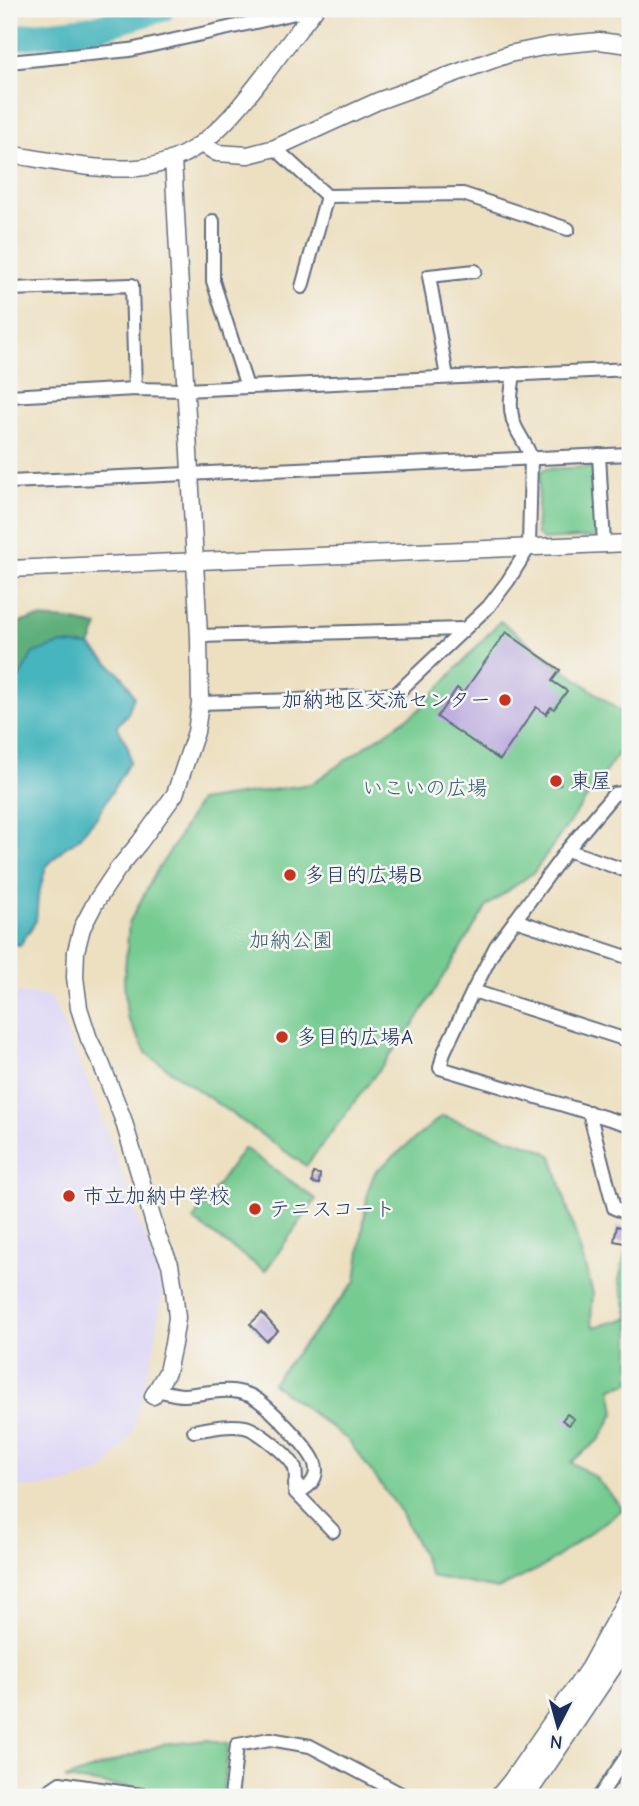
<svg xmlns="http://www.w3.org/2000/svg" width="639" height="1806" font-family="'Comic Neue','Klee One',sans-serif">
  <rect width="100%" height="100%" fill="#f6f6f2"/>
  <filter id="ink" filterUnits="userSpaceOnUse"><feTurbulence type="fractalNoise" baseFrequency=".0143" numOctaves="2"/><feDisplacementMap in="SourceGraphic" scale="14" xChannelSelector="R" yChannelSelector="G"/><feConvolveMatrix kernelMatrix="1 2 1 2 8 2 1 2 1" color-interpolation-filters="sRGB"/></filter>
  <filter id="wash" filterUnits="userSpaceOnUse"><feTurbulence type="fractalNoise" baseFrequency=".00686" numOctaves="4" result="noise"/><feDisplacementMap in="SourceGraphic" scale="28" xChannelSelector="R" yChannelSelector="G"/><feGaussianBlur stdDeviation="1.57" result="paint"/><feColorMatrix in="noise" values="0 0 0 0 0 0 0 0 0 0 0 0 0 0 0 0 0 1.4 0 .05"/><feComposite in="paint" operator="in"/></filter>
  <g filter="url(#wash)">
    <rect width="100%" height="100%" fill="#ede0c1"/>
    <polygon fill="#ddd5f6" points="9,992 51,997 97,1104 163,1288 155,1343 132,1435 104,1470 61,1485 9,1489"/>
    <g fill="#74cb90" stroke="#487d77" stroke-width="2">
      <polygon points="593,467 596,537 543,540 536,533 540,473 544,469"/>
      <polygon points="500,621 630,719 630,737 534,872 487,906 416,1021 306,1166 147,1054 127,1017 124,981 129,923 156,872 174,845 199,801 311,784 419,710"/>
      <polygon points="442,1116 538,1148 552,1156 593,1293 591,1320 594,1327 629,1318 619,1280 630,1234 630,1383 611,1388 615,1412 600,1439 571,1462 595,1477 623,1509 543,1567 498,1589 431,1576 420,1550 401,1512 348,1440 272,1383 356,1281 368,1190 375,1172"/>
      <polygon points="244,1148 316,1199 265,1271 193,1220"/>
      <polygon points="209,1740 229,1743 223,1792 219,1797 206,1797 65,1779 161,1745"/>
    </g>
    <polygon fill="#5faf7a" stroke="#3d6f6c" stroke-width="2" points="37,618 70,620 98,626 90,646 61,644 9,709 9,625"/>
    <polygon fill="#46b5bd" stroke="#30728e" stroke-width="2" points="61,644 90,646 123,677 134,696 128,713 117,726 128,747 130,761 97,817 77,840 63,849 46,867 38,897 36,921 20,945 9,944 9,709 13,689 33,653"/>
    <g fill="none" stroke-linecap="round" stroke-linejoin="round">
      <polyline stroke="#46b5bd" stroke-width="26" points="9,38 95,28 162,9"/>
    </g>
    <g id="blocks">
      <g fill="#b3a0dc">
        <polygon points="506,632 560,670 552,681 567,691 554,709 551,707 546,714 536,707 500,760 437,717 457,688 463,693"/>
        <polygon points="557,776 561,780 560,785 555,786 551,783 551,778"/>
        <polygon points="313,1173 320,1174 319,1184 312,1183"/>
        <polygon points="617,1226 628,1229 624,1243 614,1241"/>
        <polygon points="262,1313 278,1331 266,1341 250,1324"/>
        <polygon points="567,1414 574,1419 569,1425 562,1420"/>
      </g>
    </g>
  </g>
  <g filter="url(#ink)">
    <use href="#blocks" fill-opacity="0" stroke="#646d81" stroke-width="2"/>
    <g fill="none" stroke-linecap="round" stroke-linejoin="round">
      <defs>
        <g id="minor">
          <polyline points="9,62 130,50 313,9"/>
          <polyline points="275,148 327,196 463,194 568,229"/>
          <polyline points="213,221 213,281 247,387"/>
          <polyline points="302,287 327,196"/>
          <polyline points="9,289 132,285 135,389"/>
          <polyline points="447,377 429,276 475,271"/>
          <polyline points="9,396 135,389 185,390 630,369"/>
          <polyline points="599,455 604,544"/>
          <polyline points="9,482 630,454"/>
          <polyline points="199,636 464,629"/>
          <path d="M200,703L297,700L396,694L489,606L508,581L529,547L531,458C528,448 523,441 518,432C507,413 511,394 514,374"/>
          <polyline points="630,792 614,794 567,850 496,946 473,991 444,1052 440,1068 630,1125"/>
          <polyline points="567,850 630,872"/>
          <polyline points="515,920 630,958"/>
          <polyline points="473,991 630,1041"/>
          <polyline points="589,1112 614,1208 630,1214"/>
          <path d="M157,1390C166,1392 175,1395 184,1395C208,1394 226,1386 249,1395C265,1401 307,1446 314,1461C319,1473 314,1483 304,1489L295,1484"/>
          <path d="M194,1431C211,1428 228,1424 245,1427C256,1429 292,1457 295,1469C297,1476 295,1485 295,1492L333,1531"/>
          <polyline points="44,1797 44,1794 60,1783 155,1797"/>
          <polyline points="231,1797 237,1745 270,1739 310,1746 405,1796 404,1797"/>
          <polyline points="599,1797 630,1751"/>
        </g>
        <g id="tertiary">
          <polyline points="202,144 217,153 248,155 275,148 378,101 509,54 548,46 599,41 630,45"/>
          <path d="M9,154C51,161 94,171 137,168C198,163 232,117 266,73C282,51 299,30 315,9"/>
          <polyline points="9,569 630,543"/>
          <polyline points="153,1396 167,1372 173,1344 177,1318 174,1289 170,1264 158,1237 123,1119 101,1063 89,1039 79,1008 75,977 76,951 82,928 95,903 117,870 140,842 175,794 196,732 200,703 199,636 173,159"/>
        </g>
        <g id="trunk">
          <polyline points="501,1797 514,1781 591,1669 630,1597"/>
          <polyline points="523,1797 630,1638"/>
        </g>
      </defs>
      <use href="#minor" stroke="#646d81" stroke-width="16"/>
      <use href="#tertiary" stroke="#646d81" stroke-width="19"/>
      <use href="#trunk" stroke="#646d81" stroke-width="24"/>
      <use href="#minor" stroke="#fff" stroke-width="12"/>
      <use href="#tertiary" stroke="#fff" stroke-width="16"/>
      <use href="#trunk" stroke="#fff" stroke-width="21"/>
    </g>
  </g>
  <g fill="#c8321e" stroke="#f6f6f2" stroke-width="2.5">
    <circle cx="505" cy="700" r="7"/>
    <circle cx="556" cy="781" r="7"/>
    <circle cx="290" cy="875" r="7"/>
    <circle cx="282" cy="1037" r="7"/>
    <circle cx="69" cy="1196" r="7"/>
    <circle cx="255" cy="1209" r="7"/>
  </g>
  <g text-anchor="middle" stroke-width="5" stroke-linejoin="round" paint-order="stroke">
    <g font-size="21" fill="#1b2f5e" stroke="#f6f6f2" text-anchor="start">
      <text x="491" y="707" text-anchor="end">加納地区交流センター</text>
      <text x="570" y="788">東屋</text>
      <text x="304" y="882">多目的広場B</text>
      <text x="296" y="1044">多目的広場A</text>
      <text x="83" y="1203">市立加納中学校</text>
      <text x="269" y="1216">テニスコート</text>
    </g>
    <g font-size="21" fill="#365e6d" stroke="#f6f6f2">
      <text x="425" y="795">いこいの広場</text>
      <text x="291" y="947">加納公園</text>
    </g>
  </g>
  <rect width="639" height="1806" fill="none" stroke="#f6f6f2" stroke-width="35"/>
  <g transform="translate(558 1726) rotate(186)" stroke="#f6f6f2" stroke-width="5" paint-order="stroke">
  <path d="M0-5L12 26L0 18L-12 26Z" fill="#1b2f5e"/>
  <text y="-10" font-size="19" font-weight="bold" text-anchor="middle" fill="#1b2f5e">N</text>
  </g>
</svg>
